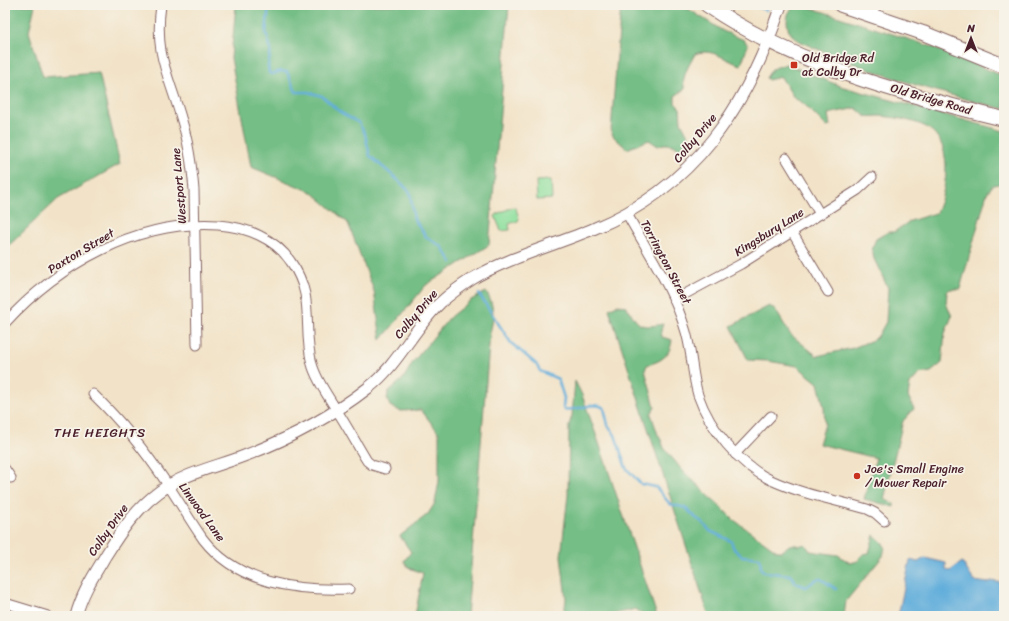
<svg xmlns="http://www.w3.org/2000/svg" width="1009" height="621" font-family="Sriracha,sans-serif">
  <rect width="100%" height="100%" fill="#f7f3e8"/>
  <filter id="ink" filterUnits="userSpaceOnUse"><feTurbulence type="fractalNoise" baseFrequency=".025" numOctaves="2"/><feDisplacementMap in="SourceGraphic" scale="8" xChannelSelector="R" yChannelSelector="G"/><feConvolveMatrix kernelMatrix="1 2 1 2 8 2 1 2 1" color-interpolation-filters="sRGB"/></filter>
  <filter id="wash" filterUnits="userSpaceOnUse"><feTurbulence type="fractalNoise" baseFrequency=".012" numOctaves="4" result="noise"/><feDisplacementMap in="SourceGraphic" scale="16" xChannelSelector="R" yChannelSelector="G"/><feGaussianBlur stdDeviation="0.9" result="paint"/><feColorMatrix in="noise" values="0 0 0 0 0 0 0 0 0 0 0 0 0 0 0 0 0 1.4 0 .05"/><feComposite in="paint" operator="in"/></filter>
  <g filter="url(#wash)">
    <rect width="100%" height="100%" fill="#f2e3c8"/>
    <g fill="#90e09f" stroke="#6d8065">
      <polygon points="551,180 552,199 537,200 536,181"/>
      <polygon points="513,207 516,209 519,218 518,221 509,224 510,230 501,231 495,216 499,213"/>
    </g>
    <g fill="#74be86" stroke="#5f6e58">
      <polygon points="5,5 35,5 29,32 43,77 99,73 120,164 58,199 5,249"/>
      <polygon points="236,5 509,5 489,245 426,285 381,340 374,291 348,223 312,192 251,167 231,58"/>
      <path d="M621,5H682L723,31L744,40L748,45L741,65C725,61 713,47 695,54C690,64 680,78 685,89L675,96V103L680,108L681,122L692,143L684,150C675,146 667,141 658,146L649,140L627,149L613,136L611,131Z"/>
      <path d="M802,5L933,47L1003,76L1004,109C945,94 886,78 830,54C818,49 801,44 792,35C787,29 786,21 788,15C790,8 795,6 802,5Z"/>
      <path d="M786,64L840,86L1004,131V183L993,185L987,193L960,289H950L947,292L946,304L952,316L945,333L942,363L931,372L919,374L910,384L908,396L914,409L903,421L884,499L894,504V507L864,499L876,458L819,444L825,424L824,407L818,383L797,366L768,361L748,360L731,326L769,306L775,309L790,334L817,356L853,348L875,339L878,336L886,322L888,288L874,259L872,248L876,239L888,232H894L910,221L936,213C948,188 955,138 922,125C910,120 893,117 880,116C875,116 870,117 865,116L856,108L828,114L830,126L827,127L803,103L794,98L781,77L768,80L766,78L772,69Z"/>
      <path d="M486,292C495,305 494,318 490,333L467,616H415L423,573L409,568L404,561L411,552L400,536L428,514L435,503L439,481V433L421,410L400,411L390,406L387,399L388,392L403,379L413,362L450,317L471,300Z"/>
      <path d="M617,305L626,306C639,325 637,329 663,324L661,330L662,337L672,340C670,356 662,361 647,365L645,370L655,407L651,414L658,435L661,440L664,448L682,470L734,520L777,551H783C788,545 791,543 799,546L805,544L810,551L838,555L850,563L858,561L863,554L869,553L874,535L882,542L885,547L883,556L846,601L844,616H709L609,309Z"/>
      <polygon points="575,381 582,395 600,446 657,616 644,616 636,609 605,616 564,616 566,599 561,556 568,495 569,425 572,416"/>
    </g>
    <polygon fill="#62aedb" stroke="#566683" points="925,558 946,563 946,570 950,571 962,562 974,581 988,583 991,581 1004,583 1004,616 898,616 910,560 918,562"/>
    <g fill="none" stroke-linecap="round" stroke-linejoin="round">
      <g stroke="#62aedb" stroke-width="2.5">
        <polyline points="269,5 266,32 271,50 268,66 269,73 272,74 281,71 287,72 296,92 308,92 322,96 340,112 359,123 365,134 370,156 398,180 410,192 414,219 419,226 427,238 441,246 452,262"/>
        <polyline points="752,5 766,10"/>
        <path d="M479,294L511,343L536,364L540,371L558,379L564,398L563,407L564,409C577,412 594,400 604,408L608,425L615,435L626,468L641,484L656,487L670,504L686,508L696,518L702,522L710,531L731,541L734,549L742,556L760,558L761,569L764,572L790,575L796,583L806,587L817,579H821L836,589"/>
      </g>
    </g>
  </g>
  <g filter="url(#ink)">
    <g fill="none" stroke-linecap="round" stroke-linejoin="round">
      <defs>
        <g id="minor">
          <path d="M161,5C154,55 169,75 182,121C189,144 192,167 194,190L197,345"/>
          <polyline points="786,158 820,214"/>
          <path d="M627,214C648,252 674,290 686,332C692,353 692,374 698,395C710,429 738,464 771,480C801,494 835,500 867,509L875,513L884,521"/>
          <polyline points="792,232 828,292"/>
          <polyline points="674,300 741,264 858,190 872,177"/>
          <path d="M5,323C59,264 137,220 218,225C246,227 275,238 291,262C316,297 302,327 312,364C316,379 326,393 334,406C346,424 356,443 367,461L372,465L385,469"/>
          <path d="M93,394C122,422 146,452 168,485C180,503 191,522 203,539C238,584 296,591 349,589"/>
          <polyline points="735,454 771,416"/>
          <polyline points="5,469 11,478"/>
          <polyline points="5,603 48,616"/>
        </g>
        <path id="tertiary" d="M76,616C82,593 94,575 106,555C121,531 136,509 159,492C184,473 216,467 244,456C286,440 332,416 368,388C398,365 413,329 440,303C450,294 461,286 472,279C507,258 555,245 593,229C694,188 748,106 781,5"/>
        <g id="primary">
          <path d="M707,5C795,65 901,94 1004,119"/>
          <polyline points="841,5 923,33 1004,66"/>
        </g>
      </defs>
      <use href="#minor" stroke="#856462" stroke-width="11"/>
      <use href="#tertiary" stroke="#856462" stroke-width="13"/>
      <use href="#primary" stroke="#856462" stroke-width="16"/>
      <use href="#minor" stroke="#fff" stroke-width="9"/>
      <use href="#tertiary" stroke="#fff" stroke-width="11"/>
      <use href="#primary" stroke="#fff" stroke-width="14"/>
    </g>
  </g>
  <g fill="#c8321e" stroke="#f7f3e8" stroke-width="1.5">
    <rect x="790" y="61" width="8" height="8" rx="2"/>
    <circle cx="857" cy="476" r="4"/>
  </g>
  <g text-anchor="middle" stroke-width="3.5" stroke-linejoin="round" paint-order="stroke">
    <g font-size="12" fill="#4a1f2b" stroke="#f7f3e8" text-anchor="start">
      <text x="802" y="62">Old Bridge Rd<tspan x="802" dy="14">at Colby Dr</tspan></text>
      <text x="865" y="473">Joe's Small Engine<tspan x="865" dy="14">/ Mower Repair</tspan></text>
    </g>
    <g font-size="12" fill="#4a1f2b" stroke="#f7f3e8">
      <text transform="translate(931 99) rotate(16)" y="4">Old Bridge Road</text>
      <text transform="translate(695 138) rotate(-50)" y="4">Colby Drive</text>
      <text transform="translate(179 186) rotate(-95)" y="4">Westport Lane</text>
      <text transform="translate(769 232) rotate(-32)" y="4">Kingsbury Lane</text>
      <text transform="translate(81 251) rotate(-31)" y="4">Paxton Street</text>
      <text transform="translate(666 262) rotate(62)" y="4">Torrington Street</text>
      <text transform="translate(416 314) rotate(-50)" y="4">Colby Drive</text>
      <text transform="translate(202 512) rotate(54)" y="4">Linwood Lane</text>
      <text transform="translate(108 530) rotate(-55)" y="4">Colby Drive</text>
    </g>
    <g font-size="13" letter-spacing="1" fill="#4a1f2b" stroke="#f7f3e8">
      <text x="100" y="437">THE HEIGHTS</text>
    </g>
  </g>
  <rect width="1009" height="621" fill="none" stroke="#f7f3e8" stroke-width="20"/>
  <g transform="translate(971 38)" stroke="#f7f3e8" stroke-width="3" paint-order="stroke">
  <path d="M0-3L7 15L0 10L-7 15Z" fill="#4a1f2b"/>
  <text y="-6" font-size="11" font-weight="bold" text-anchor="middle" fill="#4a1f2b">N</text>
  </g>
</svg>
